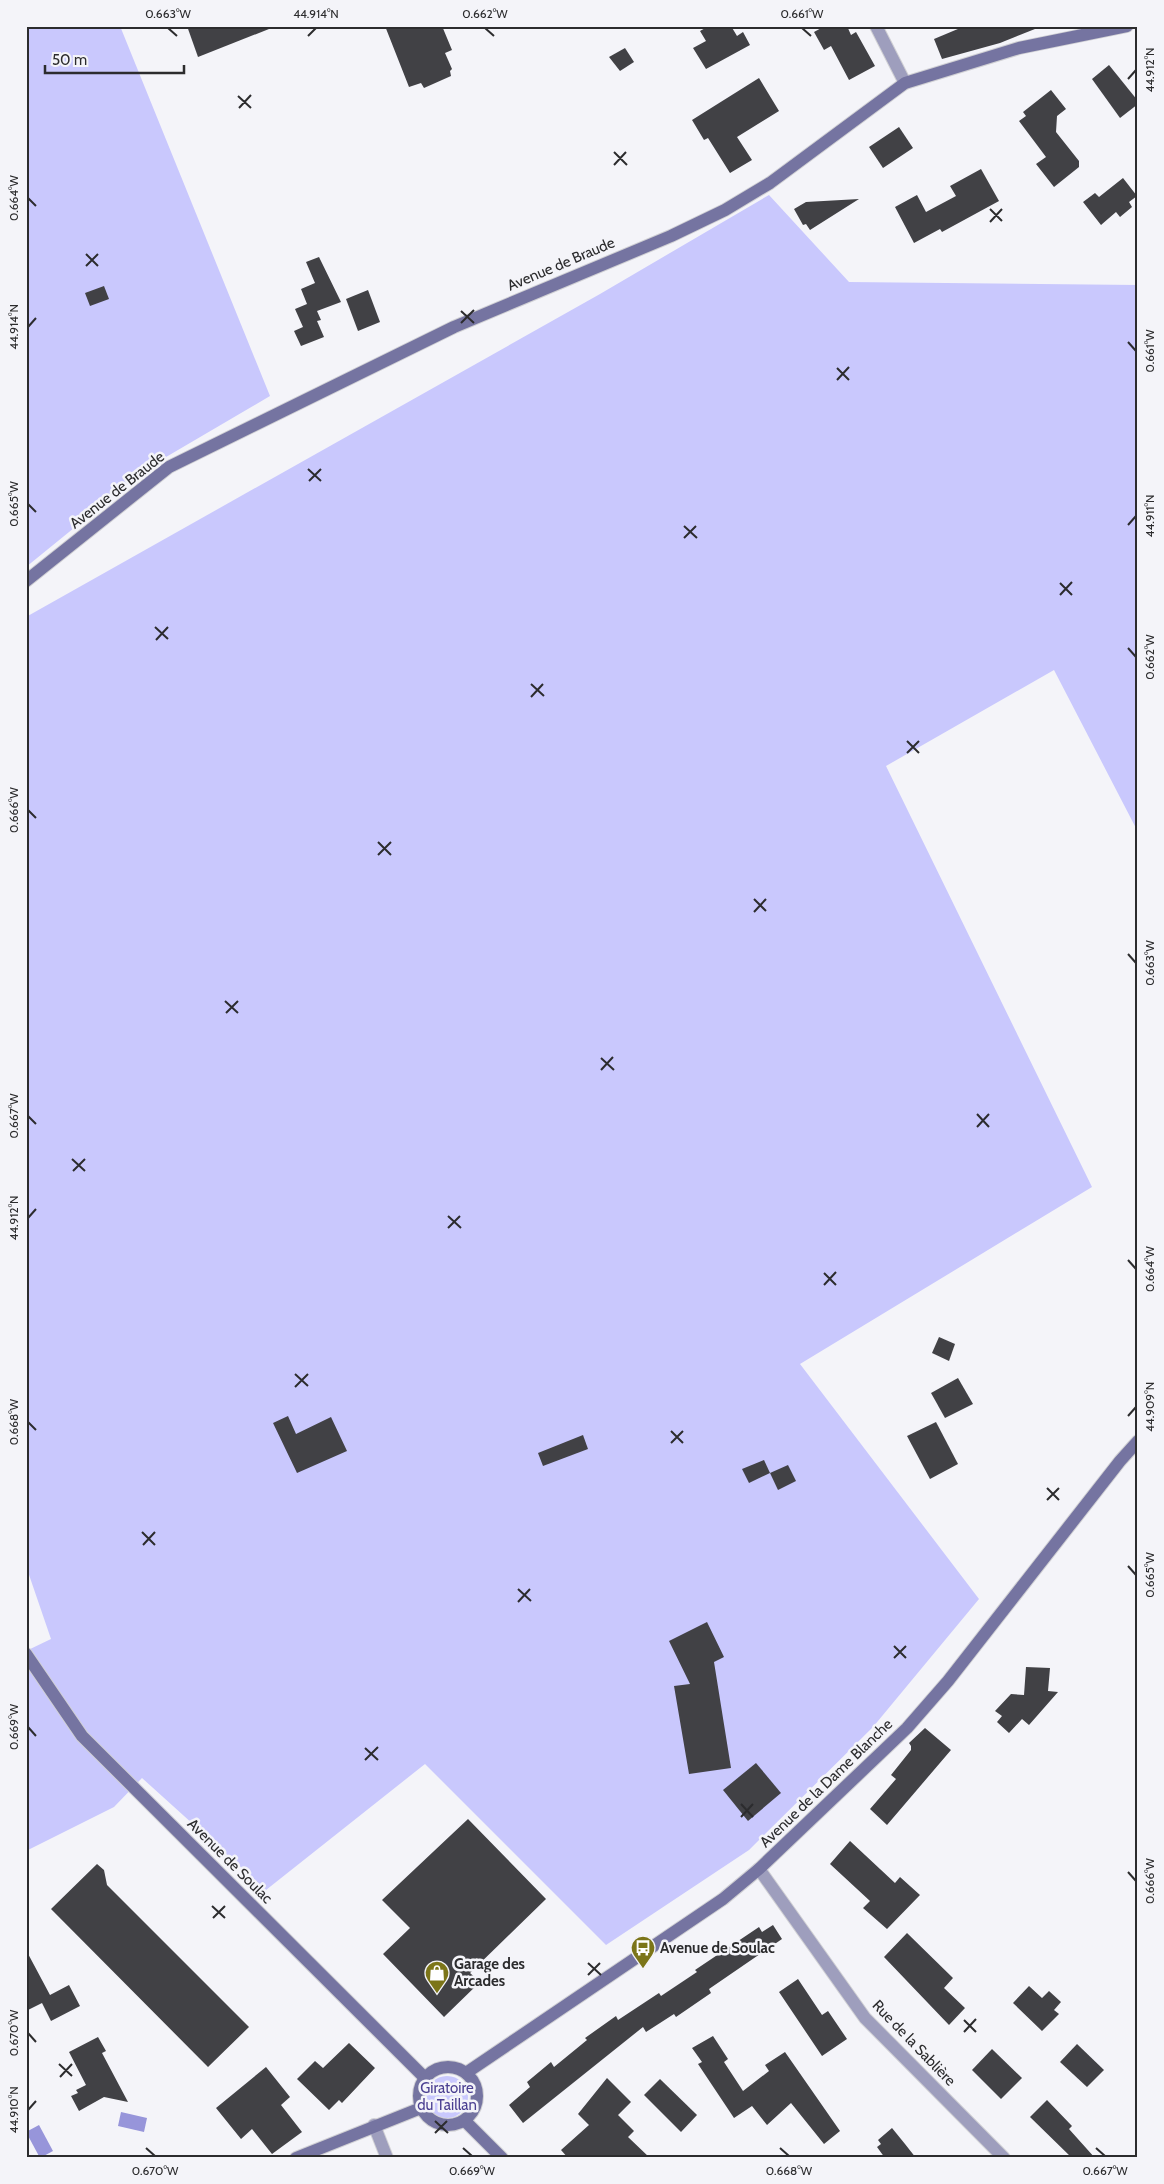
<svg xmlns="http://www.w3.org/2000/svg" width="1164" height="2184" font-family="Cabin,sans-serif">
  <rect width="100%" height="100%" fill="#f4f4f9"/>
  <g fill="#c9c8fd">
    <polygon points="26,26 120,26 270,396 149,467 26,567"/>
    <polygon points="769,195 849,282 1138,285 1138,832 1054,670 886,766 1092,1187 800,1364 979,1599 873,1727 749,1850 606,1945 425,1764 266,1890 142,1778 114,1807 26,1851 26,1651 51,1639 26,1566 26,617 600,294"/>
    <circle cx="447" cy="2097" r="21"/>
  </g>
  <g fill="#9795da">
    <polygon points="121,2112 147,2118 144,2132 118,2126"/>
    <polygon points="39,2125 53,2151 40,2158 26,2132"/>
  </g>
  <g fill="#414145">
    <polygon points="187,26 274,26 274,27 198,57"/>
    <polygon points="385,26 442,26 452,50 445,53 452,69 450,71 451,76 424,88 421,83 409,87"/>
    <polygon points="709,26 731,26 737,36 743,32 750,45 706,69 693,48 706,41 700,31"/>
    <polygon points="825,26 847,26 851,35 856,32 875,66 849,80 831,46 824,50 814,32"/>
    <polygon points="965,26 1039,26 1040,27 1000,43 942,59 934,39"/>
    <polygon points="625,48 634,62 620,71 609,57"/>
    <polygon points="1109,65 1138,101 1138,104 1120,118 1092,79"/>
    <polygon points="759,78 779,111 737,137 752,160 730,173 708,138 704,140 692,120"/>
    <polygon points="1051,90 1066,109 1057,116 1056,132 1079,161 1079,167 1054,187 1036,164 1046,157 1019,121 1026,116 1023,112"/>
    <polygon points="899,127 913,148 883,168 869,147"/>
    <polygon points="981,169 999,201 942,232 940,229 914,243 895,207 917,195 926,212 956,196 950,186"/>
    <polygon points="1123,178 1137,196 1129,202 1132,207 1120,217 1116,212 1101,225 1083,202 1095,193 1099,197"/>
    <polygon points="859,199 810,230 806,224 803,225 794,209 806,202"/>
    <polygon points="319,257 341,302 317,311 321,320 317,321 324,337 301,346 294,331 303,327 295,309 307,304 301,289 315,283 306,262"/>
    <polygon points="104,286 109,299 90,306 85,293"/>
    <polygon points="368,290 380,322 358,331 346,299"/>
    <polygon points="939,1337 955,1344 949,1361 932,1353"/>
    <polygon points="958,1378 973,1404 945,1418 931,1393"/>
    <polygon points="288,1416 296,1434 331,1417 347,1451 297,1473 273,1423"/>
    <polygon points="936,1422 958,1464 930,1479 907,1436"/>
    <polygon points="583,1435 588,1449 543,1466 538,1453"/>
    <polygon points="764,1460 770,1473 749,1483 742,1469"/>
    <polygon points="788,1465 796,1481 778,1490 770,1473"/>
    <polygon points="707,1622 724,1657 714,1662 731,1768 689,1774 674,1686 690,1684 669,1641"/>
    <polygon points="1026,1667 1050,1668 1048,1691 1058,1692 1029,1725 1022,1719 1009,1733 997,1722 1002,1716 995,1711 1011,1694 1024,1695"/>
    <polygon points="925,1728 951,1750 887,1825 870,1809 896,1779 891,1775 911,1750 911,1746 909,1743"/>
    <polygon points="756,1763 781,1793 748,1821 723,1790"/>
    <polygon points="468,1819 546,1899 470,1973 480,1982 444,2017 383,1954 410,1928 382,1900"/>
    <polygon points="850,1841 895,1883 900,1877 920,1895 887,1929 863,1908 870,1901 830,1864"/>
    <polygon points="97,1864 104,1870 107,1885 249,2027 208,2067 51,1909"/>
    <polygon points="773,1925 782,1939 709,1989 711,1993 676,2017 674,2014 646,2032 643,2027 523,2123 509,2105 530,2087 527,2082 551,2062 554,2067 587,2040 585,2038 616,2016 618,2020 659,1993 661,1996 697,1972 695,1970 759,1927 762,1932"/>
    <polygon points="907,1933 953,1978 944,1988 965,2008 949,2025 884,1957"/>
    <polygon points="26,1950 50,1995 69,1985 80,2006 51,2021 42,2003 26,2011"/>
    <polygon points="798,1979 822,2015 828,2011 847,2039 822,2056 779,1992"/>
    <polygon points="1029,1986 1042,1998 1049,1991 1061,2002 1054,2010 1059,2014 1042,2031 1013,2003"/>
    <polygon points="713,2036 728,2059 724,2062 743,2091 769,2071 765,2065 785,2052 840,2131 824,2144 791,2103 767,2125 752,2106 734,2118 698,2064 702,2062 692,2048"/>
    <polygon points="98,2037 106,2051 102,2053 128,2102 104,2097 79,2111 71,2096 78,2093 76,2090 86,2085 69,2052"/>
    <polygon points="349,2043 375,2068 342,2103 339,2100 329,2110 297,2079 315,2061 323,2068"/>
    <polygon points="1077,2044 1104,2070 1087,2087 1060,2062"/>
    <polygon points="992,2049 1022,2078 1001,2099 972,2070"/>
    <polygon points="266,2067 290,2097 281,2105 302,2132 272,2154 252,2129 241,2139 216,2108"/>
    <polygon points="607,2078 631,2102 618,2115 634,2131 628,2137 650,2158 568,2158 561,2150 589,2125 578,2114"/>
    <polygon points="660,2079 697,2115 681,2132 644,2095"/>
    <polygon points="1047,2100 1072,2126 1069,2129 1095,2158 1072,2158 1030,2117"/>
    <polygon points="892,2128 905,2144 916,2158 885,2158 877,2147 881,2144 878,2140"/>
  </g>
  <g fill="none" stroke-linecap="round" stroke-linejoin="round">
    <defs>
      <g id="street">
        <polyline points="876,26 905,83"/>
        <polyline points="759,1869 865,2018 1004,2158"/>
        <polyline points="374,2125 387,2158"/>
      </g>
      <g id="secondary">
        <polyline points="26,581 169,467 454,327 671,236 725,210 770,183 905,83 1019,48 1127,26"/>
        <polyline points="26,1654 82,1736 425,2078"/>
        <circle cx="448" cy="2096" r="29"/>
        <polyline points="466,2073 723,1899 759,1869 907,1728 948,1681 1120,1461 1138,1441"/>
        <polyline points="465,2121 502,2158"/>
        <polyline points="296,2158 421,2108"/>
      </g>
    </defs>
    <use href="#street" stroke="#d0d0d4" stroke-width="14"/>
    <use href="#secondary" stroke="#d0d0d4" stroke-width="14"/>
    <use href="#street" stroke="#9e9ebd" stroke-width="12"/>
    <use href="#secondary" stroke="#7574a1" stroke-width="12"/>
  </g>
  <path fill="none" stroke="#2c2c2e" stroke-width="2" d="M168,28L177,36M485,28L494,36M802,28L811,36M308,36L316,28M1128,79L1136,70M238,96L251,108M239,108L251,95M614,152L627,165M614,165L626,152M28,198L36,206M990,209L1002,221M990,222L1002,209M86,254L98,266M86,266L98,254M461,311L474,323M461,323L474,310M28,327L36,318M1128,342L1136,351M837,368L849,380M837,380L849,367M308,469L321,481M309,481L321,469M28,504L36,512M1128,525L1136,516M684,526L697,538M684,538L696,526M1060,583L1072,595M1060,595L1072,582M155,627L168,639M156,640L168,627M1128,648L1136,657M531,684L544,696M531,697L543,684M907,741L919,753M907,753L919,741M28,810L36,818M378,842L391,855M378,855L391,842M754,899L766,911M754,912L766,899M1128,954L1136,963M225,1001L238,1013M226,1013L238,1001M601,1058L614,1070M601,1070L613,1057M977,1114L989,1127M28,1116L36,1124M977,1127L989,1114M72,1159L85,1171M73,1171L85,1159M448,1216L461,1228M28,1218L36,1209M448,1228L460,1216M1128,1260L1136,1269M824,1273L836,1285M824,1285L836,1272M295,1374L308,1386M295,1387L308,1374M1128,1416L1136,1407M28,1422L36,1430M671,1431L683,1443M671,1443L683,1431M1047,1488L1059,1500M1047,1500L1059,1488M142,1532L155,1545M143,1545L155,1532M1128,1566L1136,1575M518,1589L531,1601M518,1602L530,1589M894,1646L906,1658M894,1658L906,1646M28,1727L36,1736M365,1748L378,1760M365,1760L378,1747M741,1804L753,1817M741,1817L753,1804M1128,1872L1136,1881M212,1906L225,1918M213,1918L225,1906M588,1963L601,1975M588,1975L600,1963M964,2020L976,2032M964,2032L976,2019M28,2033L36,2042M59,2064L72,2076M60,2077L72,2064M28,2110L36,2101M435,2121L448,2133M435,2133L447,2121M146,2148L155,2156M463,2148L472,2156M780,2148L789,2156M1096,2148L1105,2156"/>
  <defs>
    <symbol id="bus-pin" viewBox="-11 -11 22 30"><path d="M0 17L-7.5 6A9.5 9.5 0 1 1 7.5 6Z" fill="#7c7519" stroke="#f4f4f9"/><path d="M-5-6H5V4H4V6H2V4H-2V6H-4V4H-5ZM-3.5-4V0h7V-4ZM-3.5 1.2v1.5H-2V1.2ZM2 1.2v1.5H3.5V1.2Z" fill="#fff"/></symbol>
    <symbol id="shop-pin" viewBox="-11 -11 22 30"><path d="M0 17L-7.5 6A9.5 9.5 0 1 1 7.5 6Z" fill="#7c7519" stroke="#f4f4f9"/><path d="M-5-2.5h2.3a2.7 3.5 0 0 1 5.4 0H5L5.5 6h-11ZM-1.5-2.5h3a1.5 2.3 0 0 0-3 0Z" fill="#fff"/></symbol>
  </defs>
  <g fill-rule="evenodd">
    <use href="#bus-pin" x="629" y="1934" width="28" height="38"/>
    <use href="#shop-pin" x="423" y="1959" width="28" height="38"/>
  </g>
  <g text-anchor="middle" stroke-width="5" stroke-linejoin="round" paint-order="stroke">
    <g font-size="15" fill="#2c2c2e" stroke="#f4f4f9">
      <text transform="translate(561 264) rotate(-23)" y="5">Avenue de Braude</text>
      <text transform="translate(117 490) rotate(-38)" y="5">Avenue de Braude</text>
      <text transform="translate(826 1783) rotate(-44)" y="5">Avenue de la Dame Blanche</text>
      <text transform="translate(230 1861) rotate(45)" y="5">Avenue de Soulac</text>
      <text transform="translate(914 2043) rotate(46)" y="5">Rue de la Sablière</text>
    </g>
    <g font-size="15" font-weight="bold" fill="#2c2c2e" stroke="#f4f4f9" text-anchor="start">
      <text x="660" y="1953">Avenue de Soulac</text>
      <text x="454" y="1969">Garage des<tspan x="454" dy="17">Arcades</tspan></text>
    </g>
    <g font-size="15" fill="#4a3f91" stroke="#f4f4f9">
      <text x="447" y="2093">Giratoire<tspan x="447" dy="17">du Taillan</tspan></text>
    </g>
  </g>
  <rect width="1164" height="2184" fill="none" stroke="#f4f4f9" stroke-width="55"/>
  <path d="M45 65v8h139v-8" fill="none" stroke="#2c2c2e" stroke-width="2.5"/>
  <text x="52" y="65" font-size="15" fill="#2c2c2e" stroke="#f4f4f9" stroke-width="4" paint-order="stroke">50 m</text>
  <rect x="28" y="28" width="1108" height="2128" fill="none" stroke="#2c2c2e" stroke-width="2"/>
  <g font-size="12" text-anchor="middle" fill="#2c2c2e">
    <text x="168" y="18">0.663°W</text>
    <text x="316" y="18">44.914°N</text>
    <text x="485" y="18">0.662°W</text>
    <text x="802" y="18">0.661°W</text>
    <text transform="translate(1150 70) rotate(-90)" y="4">44.912°N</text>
    <text transform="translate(14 198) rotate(-90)" y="4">0.664°W</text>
    <text transform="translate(14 327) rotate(-90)" y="4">44.914°N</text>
    <text transform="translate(1150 351) rotate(-90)" y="4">0.661°W</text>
    <text transform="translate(14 504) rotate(-90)" y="4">0.665°W</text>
    <text transform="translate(1150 516) rotate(-90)" y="4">44.911°N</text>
    <text transform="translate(1150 657) rotate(-90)" y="4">0.662°W</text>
    <text transform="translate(14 810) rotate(-90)" y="4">0.666°W</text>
    <text transform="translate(1150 963) rotate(-90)" y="4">0.663°W</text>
    <text transform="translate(14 1116) rotate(-90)" y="4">0.667°W</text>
    <text transform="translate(14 1218) rotate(-90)" y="4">44.912°N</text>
    <text transform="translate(1150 1269) rotate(-90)" y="4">0.664°W</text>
    <text transform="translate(1150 1407) rotate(-90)" y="4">44.909°N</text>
    <text transform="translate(14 1422) rotate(-90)" y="4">0.668°W</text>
    <text transform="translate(1150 1575) rotate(-90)" y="4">0.665°W</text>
    <text transform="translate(14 1727) rotate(-90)" y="4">0.669°W</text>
    <text transform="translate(1150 1881) rotate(-90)" y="4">0.666°W</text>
    <text transform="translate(14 2033) rotate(-90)" y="4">0.670°W</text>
    <text transform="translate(14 2110) rotate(-90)" y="4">44.910°N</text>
    <text x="155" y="2175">0.670°W</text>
    <text x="472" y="2175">0.669°W</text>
    <text x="789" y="2175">0.668°W</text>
    <text x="1105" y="2175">0.667°W</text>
  </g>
</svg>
